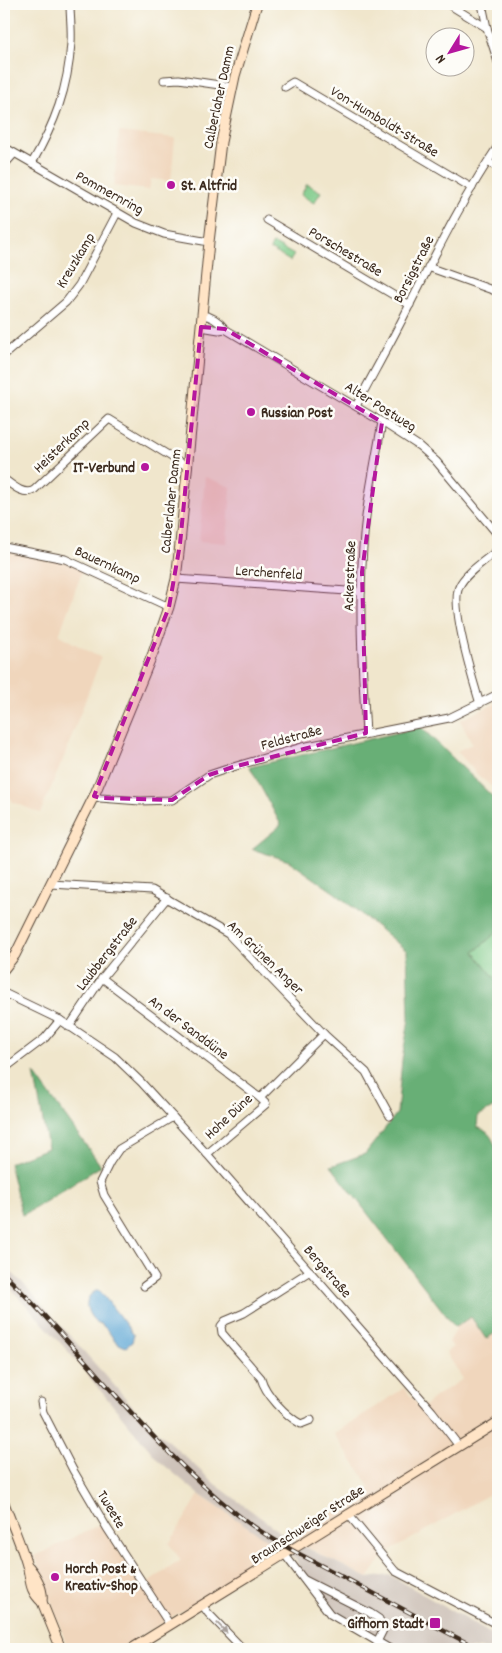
<svg xmlns="http://www.w3.org/2000/svg" width="502" height="1653" font-family="Dekko,sans-serif">
  <rect width="100%" height="100%" fill="#fdfcf7"/>
  <filter id="ink" filterUnits="userSpaceOnUse"><feTurbulence type="fractalNoise" baseFrequency=".02" numOctaves="2"/><feDisplacementMap in="SourceGraphic" scale="10" xChannelSelector="R" yChannelSelector="G"/><feConvolveMatrix kernelMatrix="1 2 1 2 8 2 1 2 1" color-interpolation-filters="sRGB"/></filter>
  <filter id="wash" filterUnits="userSpaceOnUse"><feTurbulence type="fractalNoise" baseFrequency=".0096" numOctaves="4" result="noise"/><feDisplacementMap in="SourceGraphic" scale="20" xChannelSelector="R" yChannelSelector="G"/><feGaussianBlur stdDeviation="1.12" result="paint"/><feColorMatrix in="noise" values="0 0 0 0 0 0 0 0 0 0 0 0 0 0 0 0 0 1.4 0 .05"/><feComposite in="paint" operator="in"/></filter>
  <g filter="url(#wash)">
    <rect width="100%" height="100%" fill="#f0e6cc"/>
    <g fill="#f0d6bc">
      <polygon points="119,132 175,138 171,181 151,179 149,190 114,186"/>
      <polygon points="205,477 231,487 227,543 199,541"/>
      <polygon points="4,544 84,566 59,635 101,658 64,757 40,813 13,802 4,787"/>
      <polygon points="498,702 498,792 478,775 457,751 472,744 460,720"/>
      <polygon points="471,1317 486,1339 498,1331 498,1489 385,1554 368,1578 291,1539 371,1488 334,1434 404,1388 421,1409 436,1396 463,1379 446,1352 453,1347 449,1342 456,1330 455,1327"/>
      <polygon points="199,1495 282,1549 120,1649 68,1649 35,1556 101,1524 142,1587 181,1560 169,1544"/>
    </g>
    <polygon fill="#cec2b9" points="4,1266 21,1281 146,1421 215,1484 291,1540 368,1578 390,1575 498,1638 498,1649 401,1649 332,1611 298,1565 296,1559 200,1495 158,1460 67,1350 15,1293 4,1283"/>
    <g fill="#7fcb8a" stroke="#5d7a54">
      <polygon points="307,184 321,192 314,203 301,195"/>
      <polygon points="273,243 294,255 290,261 270,249"/>
      <polygon points="498,931 498,982 474,952"/>
    </g>
    <g fill="#67af76" stroke="#516c4a">
      <path d="M421,727L498,802V931L474,952L498,982V1081L495,1084V1095L498,1105L478,1116L477,1127C492,1133 491,1138 498,1151V1331L486,1339L471,1317L455,1327L331,1166L365,1154L397,1113L402,1060L409,1019L407,951L335,893L289,861L252,849L281,825L250,767Z"/>
      <polygon points="34,1073 101,1166 34,1209 22,1215 9,1163 48,1148"/>
    </g>
    <path fill="#5fa7d6" stroke="#4d687a" d="M96,1291H100L134,1335L132,1342L126,1347C111,1342 113,1334 102,1325C100,1323 97,1323 95,1321C85,1312 83,1297 96,1291Z"/>
  </g>
  <g filter="url(#ink)">
    <g fill="none" stroke-linecap="round" stroke-linejoin="round">
      <defs>
        <g id="street">
          <polyline points="448,4 487,28"/>
          <polyline points="482,4 487,28 498,62"/>
          <polyline points="164,80 179,79 233,87"/>
          <polyline points="285,87 293,82 472,188"/>
          <polyline points="4,147 136,223 164,234 209,242"/>
          <polyline points="488,162 498,168"/>
          <path d="M32,163C55,123 68,89 71,43C72,30 70,17 70,4"/>
          <polyline points="4,165 14,154"/>
          <polyline points="267,220 410,305"/>
          <polyline points="428,267 498,292"/>
          <path d="M202,315C212,316 219,321 225,329L382,422L419,446L436,461L498,535"/>
          <polyline points="201,327 219,330 225,329"/>
          <polyline points="4,355 66,302 79,285 117,213"/>
          <path d="M356,406C374,372 393,339 410,304C437,251 464,196 498,146"/>
          <path d="M4,479C12,485 24,496 34,490L109,419L188,467"/>
          <polyline points="4,547 65,559 169,607"/>
          <polyline points="176,579 361,592"/>
          <path d="M480,704C473,681 450,606 459,587C464,574 487,559 498,550"/>
          <path d="M366,733C362,667 358,601 364,535C367,497 376,459 382,422"/>
          <polyline points="94,796 100,798 140,801 172,800 209,775 233,767 302,747 449,718 498,694"/>
          <polyline points="51,884 152,890 228,934 324,1034 366,1072 390,1116"/>
          <polyline points="102,978 260,1098"/>
          <polyline points="4,993 60,1020 75,1030 115,1057 141,1082 207,1154 355,1323 432,1411 459,1446"/>
          <polyline points="69,1027 102,978 167,898"/>
          <polyline points="4,1069 45,1038 60,1020"/>
          <polyline points="207,1154 266,1104 260,1098 324,1034"/>
          <path d="M310,1271L244,1313L225,1321L221,1326L222,1333L261,1378C265,1394 286,1416 301,1424L311,1420"/>
          <polyline points="144,1286 155,1278 104,1195 100,1182 110,1162 119,1149 173,1117"/>
          <polyline points="41,1402 43,1412 73,1470 107,1528 170,1625"/>
          <polyline points="348,1514 395,1571 498,1625"/>
          <polyline points="285,1555 330,1614 390,1649"/>
          <polyline points="305,1580 370,1613 379,1619 383,1630 377,1642"/>
          <polyline points="203,1606 208,1613 243,1649"/>
        </g>
        <g id="secondary">
          <polyline points="4,969 15,955 94,796 153,653 169,607 176,579 180,544 209,242 221,142 235,76 257,4"/>
          <path d="M4,1503C11,1522 20,1542 26,1562C32,1579 27,1588 42,1602"/>
          <path d="M29,1567C36,1576 44,1589 42,1602L61,1649"/>
          <polyline points="131,1649 498,1422"/>
        </g>
      </defs>
      <use href="#street" stroke="#564638" stroke-width="9"/>
      <use href="#secondary" stroke="#564638" stroke-width="11"/>
      <use href="#street" stroke="#fff" stroke-width="7"/>
      <use href="#secondary" stroke="#ffe4c6" stroke-width="9"/>
      <defs>
        <path id="rail" d="M4,1274C84,1352 149,1445 238,1515C271,1541 309,1559 345,1578C390,1602 434,1626 479,1649"/>
      </defs>
      <use href="#rail" stroke="#3b2a1e" stroke-width="4.5"/>
      <use href="#rail" stroke="#fdfcf7" stroke-width="2.5" stroke-dasharray="8" stroke-linecap="butt"/>
    </g>
    <defs><path id="oneway-solid" d="M-6-.8H1V-3.2L6.5 0L1 3.2V.8H-6Z" transform="scale(1.25)"/></defs>
    <use fill="#a79f9a" href="#oneway-solid" transform="translate(222 1628) rotate(46)"/>
  </g>
  <path fill="#b5179e" fill-opacity="0.2" stroke="#b5179e" stroke-width="4" stroke-dasharray="10 6" stroke-linejoin="round" d="M201,327L225,329L382,422L362,572L366,733L233,767L209,775L172,800L100,798L94,796L169,607L180,544Z"/>
  <g fill="#b5179e" stroke="#fdfcf7" stroke-width="2">
    <circle cx="171" cy="185" r="5"/>
    <circle cx="251" cy="412" r="5"/>
    <circle cx="145" cy="467" r="5"/>
    <circle cx="55" cy="1577" r="5"/>
    <rect x="429" y="1617" width="12" height="12" rx="2.5"/>
  </g>
  <g text-anchor="middle" stroke-width="5" stroke-linejoin="round" paint-order="stroke">
    <g font-size="15" fill="#3b2a1e" stroke="#fdfcf7">
      <text transform="translate(218 97) rotate(-78)" y="5">Calberlaher Damm</text>
      <text transform="translate(385 121) rotate(31)" y="5">Von-Humboldt-Straße</text>
      <text transform="translate(110 192) rotate(29)" y="5">Pommernring</text>
      <text transform="translate(346 251) rotate(31)" y="5">Porschestraße</text>
      <text transform="translate(75 260) rotate(-59)" y="5">Kreuzkamp</text>
      <text transform="translate(413 269) rotate(-63)" y="5">Borsigstraße</text>
      <text transform="translate(381 406) rotate(32)" y="5">Alter Postweg</text>
      <text transform="translate(61 445) rotate(-44)" y="5">Heisterkamp</text>
      <text transform="translate(170 501) rotate(-84)" y="5">Calberlaher Damm</text>
      <text transform="translate(108 564) rotate(25)" y="5">Bauernkamp</text>
      <text transform="translate(269 572) rotate(4)" y="5">Lerchenfeld</text>
      <text transform="translate(349 576) rotate(-88)" y="5">Ackerstraße</text>
      <text transform="translate(291 737) rotate(-15)" y="5">Feldstraße</text>
      <text transform="translate(106 953) rotate(-52)" y="5">Laubbergstraße</text>
      <text transform="translate(266 957) rotate(44)" y="5">Am Grünen Anger</text>
      <text transform="translate(189 1027) rotate(37)" y="5">An der Sanddüne</text>
      <text transform="translate(228 1116) rotate(-43)" y="5">Hohe Düne</text>
      <text transform="translate(328 1271) rotate(49)" y="5">Bergstraße</text>
      <text transform="translate(112 1509) rotate(59)" y="5">Tweete</text>
      <text transform="translate(307 1524) rotate(-33)" y="5">Braunschweiger Straße</text>
    </g>
    <g font-size="15" font-weight="bold" fill="#3b2a1e" stroke="#fdfcf7" text-anchor="start">
      <text x="181" y="190">St. Altfrid</text>
      <text x="261" y="417">Russian Post</text>
      <text x="135" y="472" text-anchor="end">IT-Verbund</text>
      <text x="65" y="1573">Horch Post &amp;<tspan x="65" dy="17">Kreativ-Shop</tspan></text>
      <text x="424" y="1628" text-anchor="end">Gifhorn Stadt</text>
    </g>
  </g>
  <rect width="502" height="1653" fill="none" stroke="#fdfcf7" stroke-width="20"/>
  <g transform="translate(450 52) rotate(233)"><circle r="24" fill="#fdfcf7" stroke="#afa8a0"/>
  <path d="M0-4L9 19L0 12L-9 19Z" fill="#b5179e"/>
  <text y="-8" font-size="14" font-weight="bold" text-anchor="middle" fill="#3b2a1e">N</text>
  </g>
</svg>
